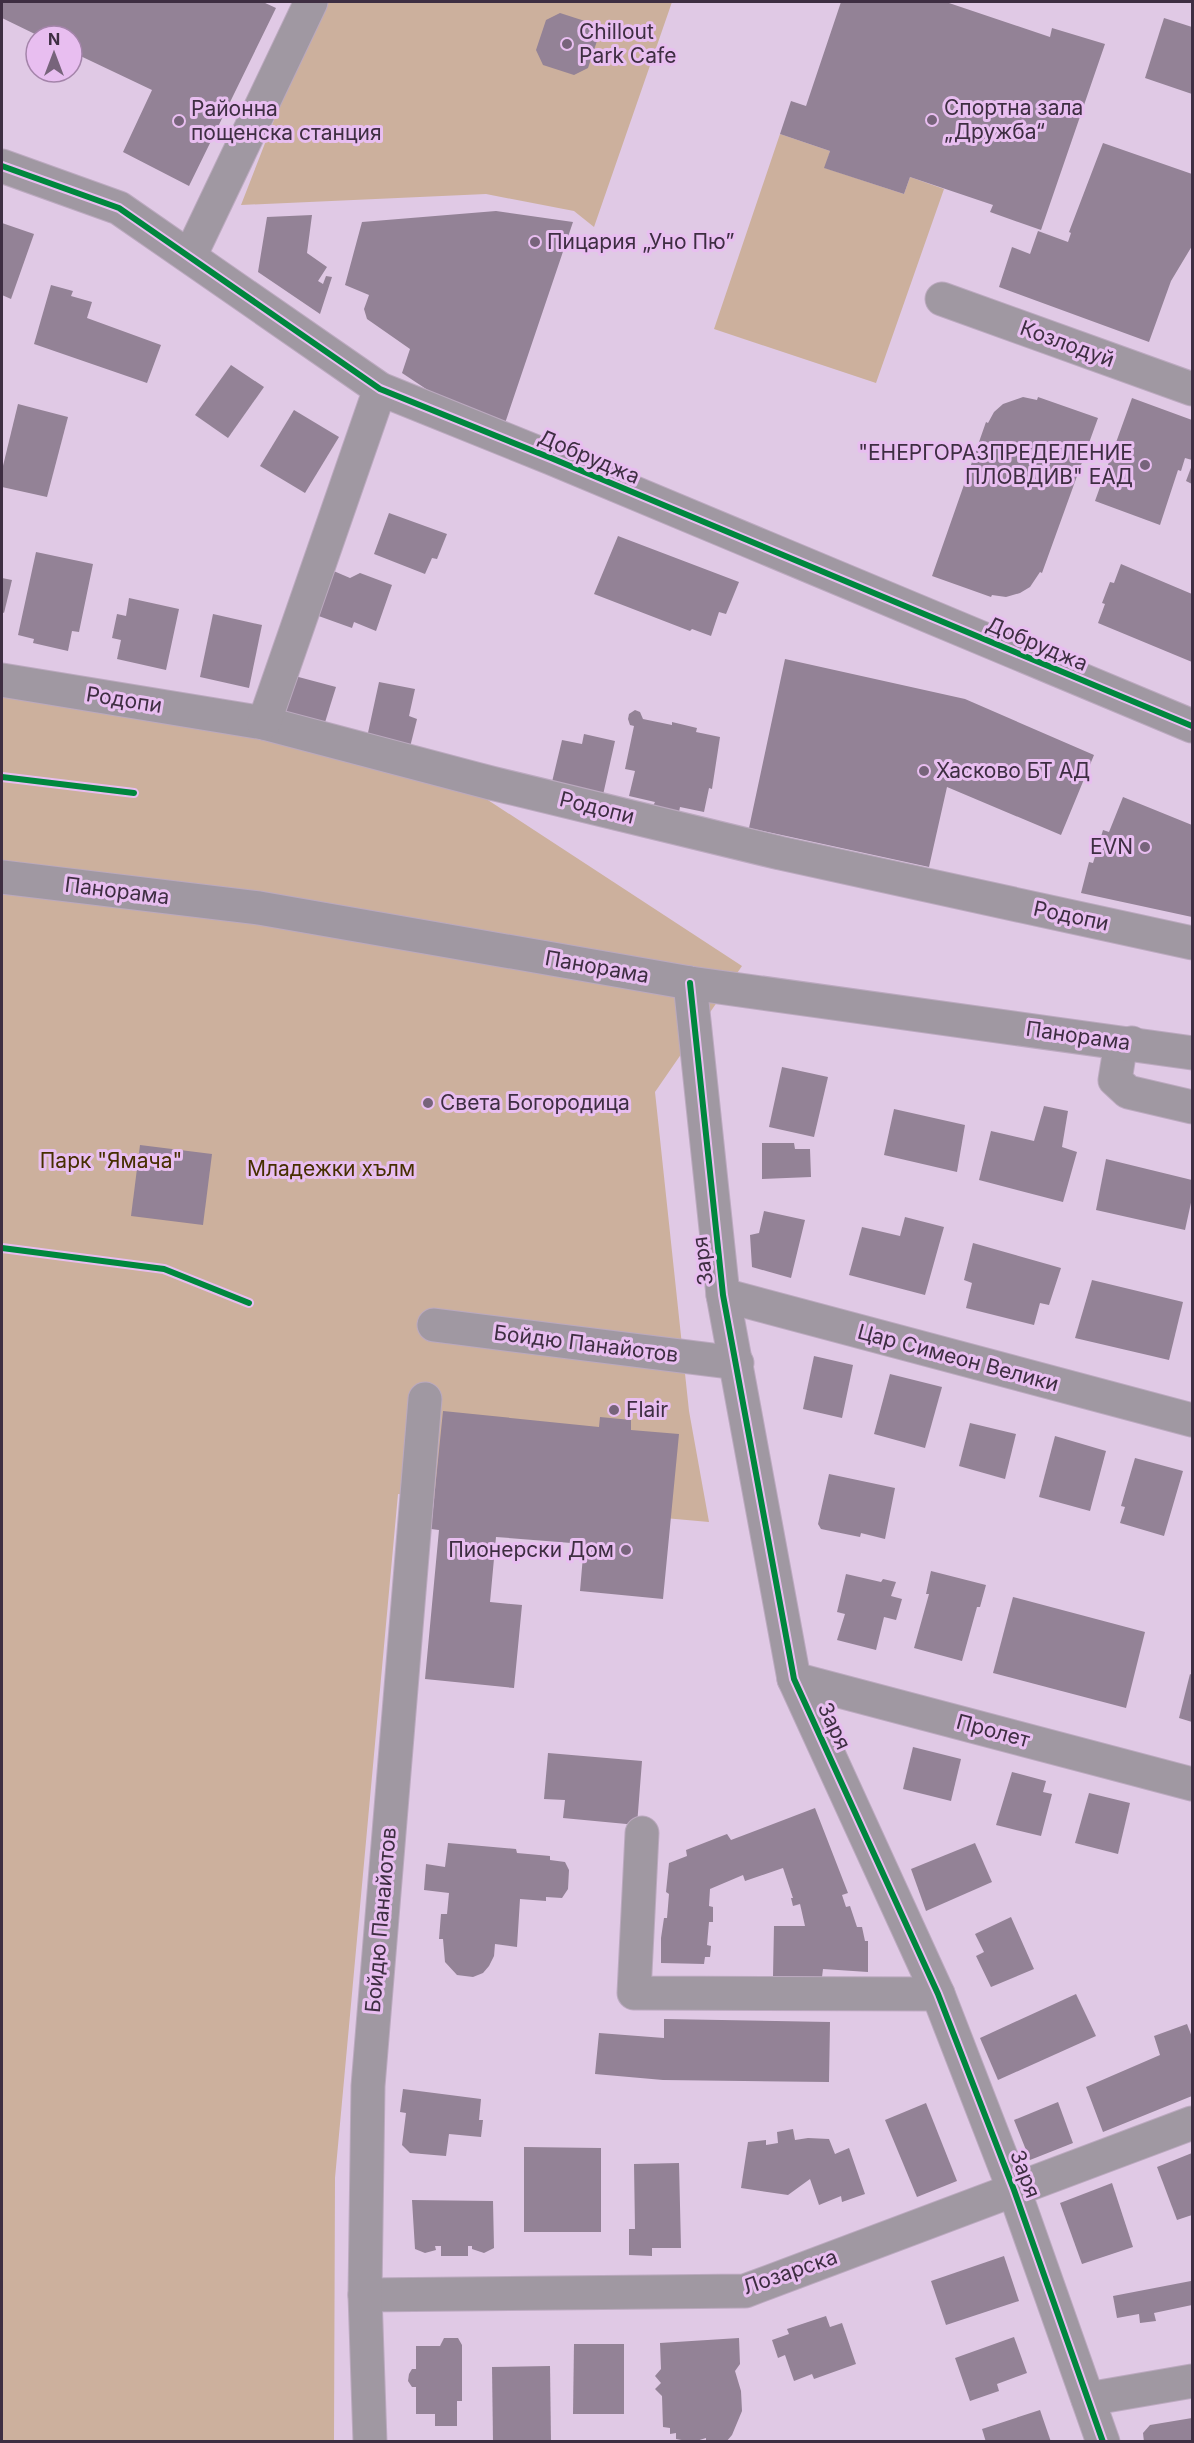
<svg xmlns="http://www.w3.org/2000/svg" width="1194" height="2443" font-family="Inter,sans-serif">
  <rect width="100%" height="100%" fill="#e0c9e5"/>
  <g fill="#ccb09d">
    <polygon points="320,2 672,2 594,227 574,211 486,194 241,205"/>
    <polygon points="780,134 830,151 825,168 904,194 910,177 944,189 876,383 714,329"/>
    <polygon points="2,680 442,770 742,966 655,1092 689,1411 709,1522 398,1494 335,2178 334,2441 2,2441"/>
  </g>
  <g fill="#938296">
    <polygon points="2,2 263,2 276,8 189,186 123,152 152,90 72,52 72,36 39,36 2,18"/>
    <polygon points="841,2 946,2 1050,37 1052,28 1105,44 1041,230 990,212 993,205 910,177 904,194 824,168 830,151 780,134 791,101 806,106"/>
    <polygon points="560,13 591,23 598,38 588,68 574,75 543,65 536,50 546,20"/>
    <polygon points="1164,18 1192,27 1192,94 1145,78"/>
    <polygon points="1103,143 1192,174 1192,246 1171,281 1149,342 999,287 1012,247 1030,254 1038,231 1068,242 1071,233 1069,232"/>
    <polygon points="496,211 573,222 500,438 402,373 410,349 367,319 364,309 369,295 345,285 362,222"/>
    <polygon points="312,215 307,253 327,267 318,281 323,284 326,276 332,277 320,314 258,272 267,217"/>
    <polygon points="2,223 34,234 11,299 2,295"/>
    <polygon points="51,285 73,291 71,296 92,302 87,318 161,345 147,383 34,344"/>
    <polygon points="231,365 264,387 228,438 195,415"/>
    <polygon points="1023,397 1037,400 1038,397 1098,418 1042,573 1040,572 1030,587 1020,593 1006,597 992,595 991,597 932,576 986,422 988,423 994,412 1003,404"/>
    <polygon points="1132,398 1192,420 1192,460 1185,458 1181,471 1178,470 1160,525 1095,501"/>
    <polygon points="18,404 68,417 47,497 2,487 2,470"/>
    <polygon points="294,410 339,437 305,493 260,466"/>
    <polygon points="1192,465 1192,484 1186,481"/>
    <polygon points="389,513 447,534 437,559 432,558 425,574 374,554"/>
    <polygon points="618,536 739,582 726,614 719,612 711,636 692,629 690,631 594,594"/>
    <polygon points="36,552 93,564 79,632 72,631 68,651 33,643 34,639 18,635"/>
    <polygon points="1121,564 1192,594 1192,662 1098,623 1105,604 1102,603 1110,582 1114,583"/>
    <polygon points="329,569 350,578 360,573 392,585 376,631 354,622 352,628 313,614"/>
    <polygon points="2,578 12,580 4,613 2,612"/>
    <polygon points="129,598 179,609 166,670 117,659 121,640 112,638 117,614 126,616"/>
    <polygon points="213,614 262,625 249,688 200,677"/>
    <polygon points="785,659 965,699 1094,755 1061,835 947,787 929,867 749,828"/>
    <polygon points="291,675 336,687 322,732 280,723"/>
    <polygon points="379,682 415,689 409,716 417,719 409,751 366,742"/>
    <polygon points="635,710 640,712 643,719 672,725 672,722 697,728 696,732 720,737 712,789 709,788 704,812 680,807 679,812 653,806 655,802 629,796 635,771 625,769 634,726 630,725 628,719 629,714"/>
    <polygon points="584,734 615,741 603,795 552,782 562,740 582,744"/>
    <polygon points="1123,797 1192,825 1192,917 1081,893 1089,862 1093,863 1103,830 1109,832"/>
    <polygon points="782,1067 828,1077 814,1137 769,1127"/>
    <polygon points="1044,1106 1068,1111 1062,1147 1077,1152 1063,1202 979,1180 991,1131 1034,1141"/>
    <polygon points="894,1109 965,1125 957,1172 884,1155"/>
    <polygon points="762,1143 794,1143 795,1149 810,1149 811,1177 762,1179"/>
    <polygon points="140,1145 212,1154 203,1225 131,1216"/>
    <polygon points="1106,1159 1192,1180 1192,1198 1185,1230 1096,1210"/>
    <polygon points="764,1211 805,1220 791,1278 752,1267 750,1235 759,1233"/>
    <polygon points="905,1217 944,1227 925,1295 849,1275 862,1227 900,1236"/>
    <polygon points="973,1243 1061,1268 1049,1305 1040,1303 1034,1325 966,1308 972,1283 964,1280"/>
    <polygon points="1092,1280 1183,1302 1169,1360 1075,1338"/>
    <polygon points="814,1356 853,1365 842,1418 803,1409"/>
    <polygon points="890,1374 942,1387 925,1448 874,1434"/>
    <polygon points="443,1411 599,1427 600,1417 631,1420 631,1430 679,1434 663,1599 580,1591 584,1544 496,1537 490,1602 522,1605 514,1688 425,1679 439,1530 431,1529"/>
    <polygon points="970,1423 1016,1434 1005,1479 959,1466"/>
    <polygon points="1055,1436 1106,1451 1090,1511 1039,1497"/>
    <polygon points="1135,1458 1183,1471 1164,1536 1120,1523 1125,1507 1121,1506"/>
    <polygon points="829,1474 895,1488 885,1539 861,1533 860,1537 821,1529 818,1524"/>
    <polygon points="931,1571 986,1585 980,1607 977,1607 962,1661 914,1648 929,1594 926,1594"/>
    <polygon points="846,1574 881,1582 883,1579 896,1582 891,1596 902,1599 896,1620 884,1617 876,1650 837,1640 845,1614 837,1612"/>
    <polygon points="1013,1597 1145,1632 1126,1708 993,1673"/>
    <polygon points="1190,1674 1192,1675 1192,1722 1179,1718"/>
    <polygon points="913,1747 961,1759 951,1801 903,1789"/>
    <polygon points="548,1753 642,1761 637,1825 563,1818 565,1800 544,1799"/>
    <polygon points="1012,1772 1046,1781 1043,1792 1052,1794 1041,1836 996,1825"/>
    <polygon points="1089,1793 1130,1803 1118,1854 1075,1843"/>
    <polygon points="815,1808 848,1893 842,1895 846,1907 850,1906 857,1927 862,1927 865,1941 868,1941 868,1972 823,1969 822,1977 773,1976 774,1926 805,1926 800,1904 793,1906 791,1898 793,1898 783,1868 745,1881 743,1875 710,1889 709,1906 713,1907 713,1922 709,1922 707,1945 711,1946 710,1957 705,1957 704,1964 661,1963 661,1938 664,1918 667,1918 669,1894 666,1892 669,1863 687,1856 686,1850 727,1834 731,1840"/>
    <polygon points="448,1843 516,1849 517,1853 550,1856 550,1860 565,1862 569,1870 568,1889 562,1898 546,1897 546,1901 520,1899 517,1947 495,1944 494,1956 489,1966 483,1973 473,1977 457,1975 445,1962 443,1939 439,1939 441,1914 447,1914 449,1893 424,1890 426,1864 445,1867"/>
    <polygon points="975,1843 992,1882 926,1911 911,1869"/>
    <polygon points="1011,1917 1034,1969 991,1987 976,1956 984,1952 975,1934"/>
    <polygon points="1076,1994 1096,2036 998,2080 980,2038"/>
    <polygon points="664,2019 830,2022 829,2082 663,2080 595,2074 599,2033 664,2038"/>
    <polygon points="1187,2024 1192,2037 1192,2096 1103,2132 1086,2087 1160,2055 1154,2036"/>
    <polygon points="403,2089 481,2099 479,2120 483,2120 481,2137 449,2134 446,2156 410,2153 402,2145 406,2113 400,2112"/>
    <polygon points="1058,2102 1073,2143 1030,2160 1014,2120"/>
    <polygon points="926,2103 957,2181 917,2197 885,2120"/>
    <polygon points="793,2129 795,2140 808,2138 829,2139 835,2154 849,2148 865,2194 842,2202 841,2196 819,2205 810,2179 788,2195 741,2188 748,2142 766,2140 766,2145 778,2143 777,2132"/>
    <polygon points="524,2147 601,2148 601,2232 524,2232"/>
    <polygon points="1192,2153 1192,2215 1177,2220 1157,2167"/>
    <polygon points="679,2163 681,2248 652,2248 652,2256 629,2255 629,2229 635,2229 634,2164"/>
    <polygon points="1112,2183 1133,2247 1082,2264 1060,2203"/>
    <polygon points="412,2200 493,2201 494,2248 484,2253 472,2249 472,2246 468,2246 468,2256 441,2256 441,2246 435,2246 436,2250 425,2253 415,2249"/>
    <polygon points="1004,2256 1019,2301 946,2325 931,2281"/>
    <polygon points="1191,2281 1192,2305 1154,2313 1156,2321 1140,2323 1139,2314 1117,2318 1113,2296"/>
    <polygon points="826,2316 830,2327 842,2323 856,2364 814,2379 812,2374 794,2381 785,2355 778,2358 772,2340 789,2334 787,2329"/>
    <polygon points="1014,2337 1027,2373 997,2384 999,2391 970,2401 955,2358"/>
    <polygon points="444,2338 458,2338 462,2345 462,2401 457,2401 457,2426 435,2426 435,2414 416,2414 416,2387 412,2387 408,2381 409,2374 412,2369 416,2369 416,2346 440,2346"/>
    <polygon points="739,2338 740,2364 735,2371 741,2391 742,2411 732,2435 726,2442 706,2442 706,2438 693,2442 676,2439 676,2433 670,2434 670,2428 663,2427 662,2396 655,2389 661,2383 655,2376 661,2369 660,2343"/>
    <polygon points="574,2344 624,2344 624,2414 573,2414"/>
    <polygon points="550,2366 551,2442 493,2442 492,2367"/>
    <polygon points="1040,2410 1051,2442 986,2442 982,2429"/>
    <polygon points="1192,2418 1192,2442 1144,2442 1143,2433 1150,2425"/>
  </g>
  <g fill="none" stroke-linecap="round" stroke-linejoin="round">
    <defs>
      <g id="minor">
        <polyline points="2,166 119,208 380,389 551,458 1192,726"/>
        <polyline points="190,256 311,2"/>
        <polyline points="942,299 1192,389"/>
        <polyline points="2,680 264,723 491,783 780,853 1192,943"/>
        <polyline points="264,723 380,389"/>
        <polyline points="690,983 723,1295 794,1679 938,1994 1014,2190 1103,2442"/>
        <polyline points="1132,1043 1120,1049 1115,1080 1128,1092 1192,1107"/>
        <polyline points="723,1295 1192,1420"/>
        <polyline points="434,1325 737,1363"/>
        <polyline points="794,1679 1192,1784"/>
        <polyline points="642,1833 634,1993 938,1994"/>
        <polyline points="365,2295 745,2291 1192,2123"/>
        <polyline points="1088,2399 1192,2381"/>
        <polyline points="370,2442 365,2295 368,2086 425,1399"/>
      </g>
      <polyline id="tertiary" points="2,877 259,908 690,983 1192,1053"/>
    </defs>
    <use href="#minor" stroke="#bba9bf" stroke-width="35"/>
    <use href="#tertiary" stroke="#bba9bf" stroke-width="35"/>
    <use href="#minor" stroke="#a098a2" stroke-width="33"/>
    <use href="#tertiary" stroke="#a098a2" stroke-width="33"/>
    <defs>
      <g id="cycleway">
        <polyline points="2,166 119,208 380,389 551,458 1192,726"/>
        <polyline points="2,777 134,793"/>
        <polyline points="690,983 723,1295 794,1679 938,1994 1014,2190 1103,2442"/>
        <polyline points="2,1248 164,1269 249,1303"/>
      </g>
    </defs>
    <use href="#cycleway" stroke="#e8bef0" stroke-width="10"/>
    <use href="#cycleway" stroke="#00873e" stroke-width="6"/>
  </g>
  <g fill="#77647b" stroke="#e8bef0" stroke-width="2">
    <circle cx="567" cy="44" r="6"/>
    <circle cx="932" cy="120" r="6"/>
    <circle cx="179" cy="121" r="6"/>
    <circle cx="535" cy="242" r="6"/>
    <circle cx="1145" cy="465" r="6"/>
    <circle cx="924" cy="771" r="6"/>
    <circle cx="1145" cy="847" r="6"/>
    <circle cx="428" cy="1103" r="6"/>
    <circle cx="614" cy="1410" r="6"/>
    <circle cx="626" cy="1550" r="6"/>
  </g>
  <g text-anchor="middle" stroke-width="6" stroke-linejoin="round" paint-order="stroke">
    <g font-size="21" fill="#3e2e42" stroke="#e8bef0" text-anchor="start">
      <text x="579" y="39">Chillout<tspan x="579" dy="24">Park Cafe</tspan></text>
      <text x="944" y="115">Спортна зала<tspan x="944" dy="24">„Дружба“</tspan></text>
      <text x="191" y="116">Районна<tspan x="191" dy="24">пощенска станция</tspan></text>
      <text x="547" y="249">Пицария „Уно Пю”</text>
      <text x="1133" y="460" text-anchor="end">"ЕНЕРГОРАЗПРЕДЕЛЕНИЕ<tspan x="1133" dy="24">ПЛОВДИВ" ЕАД</tspan></text>
      <text x="936" y="778">Хасково БТ АД</text>
      <text x="1133" y="854" text-anchor="end">EVN</text>
      <text x="440" y="1110">Света Богородица</text>
      <text x="626" y="1417">Flair</text>
      <text x="614" y="1557" text-anchor="end">Пионерски Дом</text>
    </g>
    <g font-size="21" fill="#3e2e42" stroke="#e8bef0">
      <text transform="translate(1067 344) rotate(20)" y="7">Козлодуй</text>
      <text transform="translate(589 457) rotate(23)" y="7">Добруджа</text>
      <text transform="translate(1037 644) rotate(23)" y="7">Добруджа</text>
      <text transform="translate(124 700) rotate(9)" y="7">Родопи</text>
      <text transform="translate(597 808) rotate(14)" y="7">Родопи</text>
      <text transform="translate(117 891) rotate(7)" y="7">Панорама</text>
      <text transform="translate(1071 916) rotate(12)" y="7">Родопи</text>
      <text transform="translate(597 967) rotate(10)" y="7">Панорама</text>
      <text transform="translate(1078 1036) rotate(8)" y="7">Панорама</text>
      <text transform="translate(703 1261) rotate(-97)" y="7">Заря</text>
      <text transform="translate(586 1344) rotate(7)" y="7">Бойдю Панайотов</text>
      <text transform="translate(958 1358) rotate(15)" y="7">Цар Симеон Велики</text>
      <text transform="translate(834 1726) rotate(65)" y="7">Заря</text>
      <text transform="translate(993 1731) rotate(15)" y="7">Пролет</text>
      <text transform="translate(381 1920) rotate(-85)" y="7">Бойдю Панайотов</text>
      <text transform="translate(1025 2174) rotate(69)" y="7">Заря</text>
      <text transform="translate(790 2272) rotate(-19)" y="7">Лозарска</text>
    </g>
    <g font-size="21" fill="#462f00" stroke="#e8bef0">
      <text x="111" y="1168">Парк "Ямача"</text>
      <text x="331" y="1176">Младежки хълм</text>
    </g>
  </g>
  <rect width="1194" height="2443" fill="none" stroke="#3e2e42" stroke-width="6"/>
  <g transform="translate(54 54)"><circle r="28" fill="#e8bef0" stroke="#a484aa" stroke-width="1.5"/>
  <path d="M0-4.5L10 22L0 15L-10 22Z" fill="#77647b"/>
  <text y="-9" font-size="16" font-weight="bold" text-anchor="middle" fill="#3e2e42">N</text>
  </g>
</svg>
